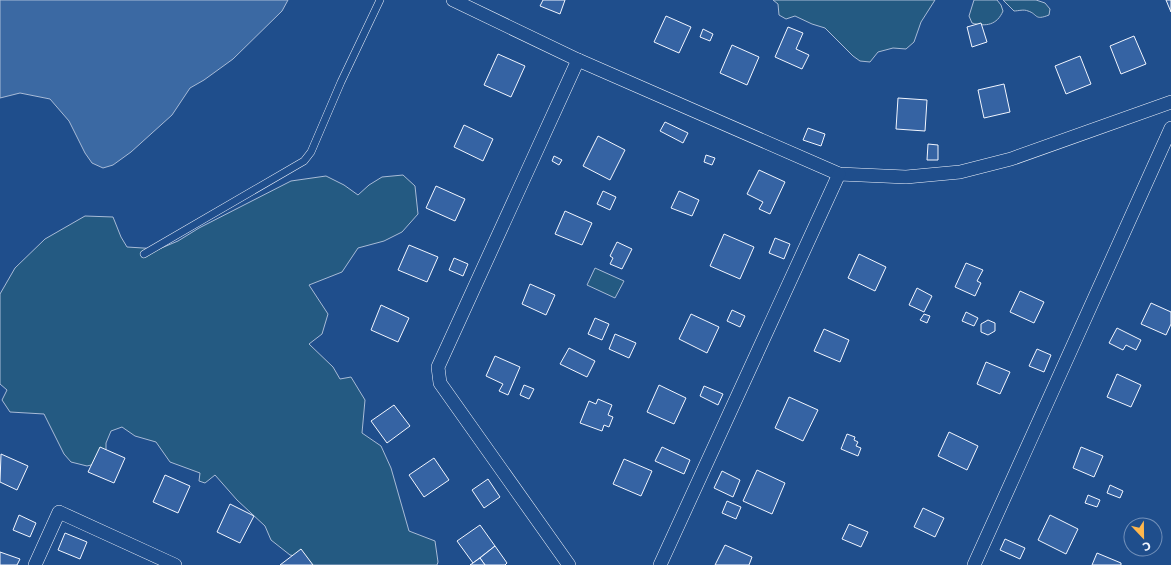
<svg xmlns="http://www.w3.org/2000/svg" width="1171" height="565" font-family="Commissioner,sans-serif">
  <rect width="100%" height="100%" fill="#1f4e8c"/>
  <g fill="#245a82" stroke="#a8bbd7">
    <polygon points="773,0 935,0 921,22 914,42 906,49 893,48 878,52 870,62 860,61 853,56 825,28 812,24 795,16 786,19 779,15 778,4"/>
    <path d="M974,0H997L1001,5L1003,11C997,25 986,27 972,23L969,16Z"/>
    <path d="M1003,0H1036L1045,3L1050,9L1049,15C1034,21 1038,14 1028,11C1024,9 1018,11 1014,11Z"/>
    <polygon points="403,175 415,186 418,214 402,232 384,241 358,248 342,272 309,285 328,314 322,334 309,344 333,367 340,379 351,377 365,400 362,433 381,446 391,468 409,531 435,541 438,562 437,565 310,565 301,557 290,555 271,540 265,526 237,500 215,475 205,483 199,481 200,473 170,462 156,442 135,436 122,427 111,431 106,443 106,457 99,463 87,466 71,462 64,454 44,414 10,412 2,400 7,390 0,384 0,294 15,268 45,239 85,216 113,217 121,237 127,247 159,249 178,241 199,228 291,181 326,176 344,185 358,195 369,185 382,177"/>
    <polygon points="595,268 624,281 615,298 587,285"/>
  </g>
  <polygon fill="#3b69a3" stroke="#a8bbd7" points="0,0 288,0 282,11 233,59 204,80 190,88 172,115 131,152 113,165 103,168 92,163 85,153 69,121 50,99 20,93 0,98"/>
  <g fill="#3563a3" stroke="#f2f6ff">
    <polygon points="543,0 565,0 560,14 540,6"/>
    <polygon points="1166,0 1171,0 1171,12"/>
    <polygon points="666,16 691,27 679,53 654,42"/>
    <polygon points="981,23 987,42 972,47 967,27"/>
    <polygon points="788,27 803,33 796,49 809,55 802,69 775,57"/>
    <polygon points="703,29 713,34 710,41 700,37"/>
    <polygon points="1134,36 1146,64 1121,74 1110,46"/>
    <polygon points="732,45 759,57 747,85 720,73"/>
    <polygon points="498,54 525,66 511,97 484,85"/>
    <polygon points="1080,56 1091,84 1066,94 1055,66"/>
    <polygon points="1004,84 1010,112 984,118 978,90"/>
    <polygon points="898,98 927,100 925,131 896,129"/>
    <polygon points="665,122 688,133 683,143 660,131"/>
    <polygon points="464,125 493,139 483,161 454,147"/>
    <polygon points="808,128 825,134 821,146 803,140"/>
    <polygon points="598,136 625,150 610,180 583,166"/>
    <polygon points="928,144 938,145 938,160 927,160"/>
    <polygon points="706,155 715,158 712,165 704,162"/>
    <polygon points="554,156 562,160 559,165 552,161"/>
    <polygon points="759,170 785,182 770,214 759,209 763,202 747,194"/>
    <polygon points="436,186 465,199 455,221 426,208"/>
    <polygon points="603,191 616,197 610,210 597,204"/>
    <polygon points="679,191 699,200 692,216 671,208"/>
    <polygon points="565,211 592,223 582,245 555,234"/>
    <polygon points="724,234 754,247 740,279 710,266"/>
    <polygon points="775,238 790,244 784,259 769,253"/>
    <polygon points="617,242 632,249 622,269 610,264 613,258 610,256"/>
    <polygon points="409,245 438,257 427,282 398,270"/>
    <polygon points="859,254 886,267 875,291 848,278"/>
    <polygon points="454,258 468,264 463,276 449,270"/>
    <polygon points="966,263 983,270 977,281 981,283 975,296 955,287"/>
    <polygon points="530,284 555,295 546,315 522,304"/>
    <polygon points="917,288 932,296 924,312 909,305"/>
    <polygon points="1020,291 1044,302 1034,323 1010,312"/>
    <polygon points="1151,303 1171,312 1171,324 1166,335 1141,324"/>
    <polygon points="381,305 409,318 398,342 371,330"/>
    <polygon points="732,310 745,316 740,327 727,321"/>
    <polygon points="966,312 978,318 974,326 962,321"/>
    <polygon points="691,314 719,327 707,353 679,339"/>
    <polygon points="924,314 930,316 927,323 920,320"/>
    <polygon points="595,318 609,324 602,340 588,334"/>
    <polygon points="988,320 995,323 995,331 988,335 981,332 981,324"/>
    <polygon points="1117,328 1141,340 1136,350 1126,345 1123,350 1109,343"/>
    <polygon points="824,329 849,340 840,362 814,351"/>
    <polygon points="615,334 636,343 629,358 609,349"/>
    <polygon points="569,348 595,361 587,377 560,364"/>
    <polygon points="1037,349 1051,355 1044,372 1029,366"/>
    <polygon points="495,356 520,367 508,395 499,391 503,384 486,376"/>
    <polygon points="986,362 1010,372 1000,394 977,384"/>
    <polygon points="1117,374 1141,385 1131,407 1107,397"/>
    <polygon points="524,385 534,389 529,399 520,395"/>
    <polygon points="659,385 686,398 674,424 647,412"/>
    <polygon points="704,386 723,394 718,405 700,396"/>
    <polygon points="789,397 818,410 803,441 775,428"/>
    <polygon points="598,399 612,405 608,415 613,417 609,427 604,425 602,431 580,423 589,401 596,404"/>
    <polygon points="394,405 410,426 387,443 371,421"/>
    <polygon points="949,432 978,446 967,470 938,456"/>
    <polygon points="847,434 855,437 854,440 858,442 856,446 861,448 858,456 841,449"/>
    <polygon points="100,447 125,458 114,483 88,472"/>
    <polygon points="662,447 690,460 684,474 655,461"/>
    <polygon points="1081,447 1103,456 1094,477 1073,468"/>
    <polygon points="1,454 28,466 17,490 0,482"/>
    <polygon points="434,458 449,480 424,497 409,475"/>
    <polygon points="624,459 652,471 641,496 613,484"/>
    <polygon points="757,470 785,483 772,514 743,501"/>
    <polygon points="722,471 740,480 733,497 714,488"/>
    <polygon points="165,475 190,486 178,513 153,502"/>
    <polygon points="488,479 500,497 484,508 472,490"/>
    <polygon points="1110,485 1123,491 1120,498 1107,493"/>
    <polygon points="1088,495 1100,500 1097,507 1085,503"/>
    <polygon points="727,501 741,507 736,519 722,513"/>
    <polygon points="230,504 254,516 240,543 217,532"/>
    <polygon points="923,508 944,518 935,537 914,527"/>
    <polygon points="19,515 36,523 30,537 13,530"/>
    <polygon points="1050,515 1078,529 1066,554 1038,540"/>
    <polygon points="849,524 868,532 861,547 842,539"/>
    <polygon points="480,525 495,546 473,563 457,541"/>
    <polygon points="65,533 87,542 80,559 58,550"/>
    <polygon points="1005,539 1025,548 1020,559 1000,550"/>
    <polygon points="725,545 752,557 749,565 715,565"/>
    <polygon points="495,546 507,563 505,565 485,565 480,558"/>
    <polygon points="301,549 313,565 280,565"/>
    <polygon points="0,552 20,559 17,565 0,565"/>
    <polygon points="1097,553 1121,563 1121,565 1092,565"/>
    <polygon points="480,558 485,565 470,565 473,563"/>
  </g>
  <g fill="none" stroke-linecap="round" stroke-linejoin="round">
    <defs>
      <polyline id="lane" points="144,254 304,161 311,152 341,82 380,0"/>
      <g id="street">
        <polyline points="453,0 578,60 839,174 906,177 960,172 1011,159 1171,102"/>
        <polyline points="35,565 59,512 175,565"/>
        <polyline points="569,565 440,383 438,367 578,60"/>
        <polyline points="660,565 839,174"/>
        <polyline points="974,565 1171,128"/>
      </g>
    </defs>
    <use href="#lane" stroke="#f2f6ff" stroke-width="8"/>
    <use href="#street" stroke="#f2f6ff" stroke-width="14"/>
    <use href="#lane" stroke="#1f4e8c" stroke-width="7"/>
    <use href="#street" stroke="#1f4e8c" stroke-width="13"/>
  </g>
  <g transform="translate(1143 537) rotate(158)"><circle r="19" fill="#1f4e8c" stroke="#7391ba"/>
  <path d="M0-3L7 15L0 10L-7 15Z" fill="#ffb74d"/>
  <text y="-6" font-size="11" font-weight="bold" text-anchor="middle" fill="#f2f6ff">С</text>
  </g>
</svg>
